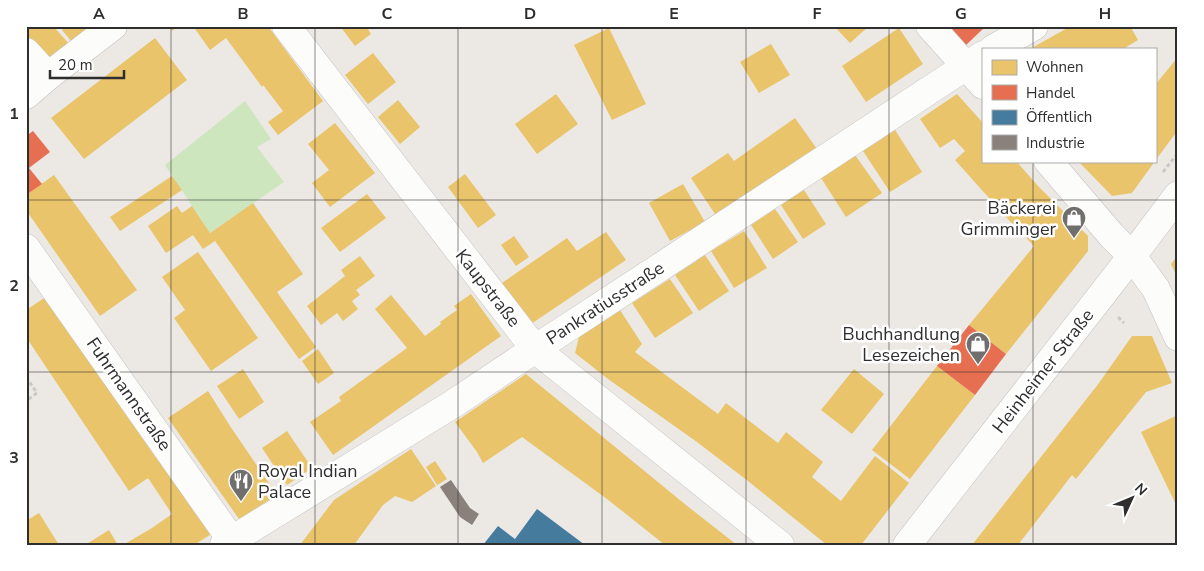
<svg xmlns="http://www.w3.org/2000/svg" width="1204" height="571" font-family="'Nunito Sans',sans-serif">
  <rect width="100%" height="100%" fill="#ece8e4"/>
  <polygon fill="#cee6be" points="245,101 271,139 257,147 284,182 210,233 165,165"/>
  <g fill="#e9c46a">
    <polygon points="26,26 53,26 71,46 50,66 26,40"/>
    <polygon points="66,26 100,26 77,48 62,30"/>
    <polygon points="169,26 179,26 172,31"/>
    <polygon points="193,26 268,26 323,101 278,135 268,122 283,111 263,85 262,87 226,38 210,50"/>
    <polygon points="340,26 366,26 371,34 355,46"/>
    <polygon points="834,26 869,26 850,43"/>
    <polygon points="1071,26 1130,26 1138,40 1123,49 1030,49"/>
    <polygon points="609,28 646,104 612,120 574,45"/>
    <polygon points="899,28 923,64 866,102 842,66"/>
    <polygon points="155,38 187,80 84,159 51,118"/>
    <polygon points="771,44 790,75 759,93 740,62"/>
    <polygon points="373,53 396,82 368,104 345,75"/>
    <polygon points="1178,57 1178,130 1155,161 1155,85"/>
    <polygon points="556,94 578,124 537,154 515,124"/>
    <polygon points="957,94 983,123 983,161 1016,161 1039,187 1088,236 1088,251 1006,354 969,325 1034,246 1006,217 955,160 965,151 954,139 940,148 920,119"/>
    <polygon points="398,100 420,127 400,144 378,117"/>
    <polygon points="795,118 817,149 717,217 691,178 728,153 734,161"/>
    <polygon points="335,123 375,173 330,207 312,183 329,170 308,144"/>
    <polygon points="895,130 922,172 890,192 863,151"/>
    <polygon points="855,155 882,193 846,217 821,178"/>
    <polygon points="1078,161 1155,161 1132,193 1112,196"/>
    <polygon points="465,174 496,215 478,228 448,187"/>
    <polygon points="54,175 137,290 100,316 26,210 26,195"/>
    <polygon points="172,176 182,190 120,231 110,217"/>
    <polygon points="683,184 705,222 670,241 649,203"/>
    <polygon points="804,190 826,224 803,239 781,205"/>
    <polygon points="367,194 386,218 340,252 321,228"/>
    <polygon points="253,203 303,274 277,292 316,347 299,359 215,241 203,249 193,235 166,253 148,226 177,206 182,213 192,206 210,233"/>
    <polygon points="775,209 798,242 773,259 751,225"/>
    <polygon points="744,231 767,268 734,288 711,251"/>
    <polygon points="606,232 626,260 531,324 502,283 567,238 577,251"/>
    <polygon points="514,236 529,257 516,266 501,245"/>
    <polygon points="198,252 258,338 211,371 174,318 185,310 162,277"/>
    <polygon points="705,255 729,291 699,311 675,275"/>
    <polygon points="1178,255 1178,279 1171,264"/>
    <polygon points="360,256 375,276 356,290 360,295 352,301 358,309 343,321 337,313 321,325 307,306 345,276 341,270"/>
    <polygon points="670,279 693,313 655,338 632,303"/>
    <polygon points="55,291 216,531 194,545 123,545 152,528 172,514 148,478 129,491 26,337 26,310"/>
    <polygon points="471,294 501,336 333,455 310,422 341,401 339,397 407,348 375,309 391,295 425,336 441,324 440,322 457,310 454,306"/>
    <polygon points="620,310 642,344 635,352 718,414 726,403 778,443 786,432 823,462 812,477 841,501 875,456 909,483 861,545 827,545 748,481 697,442 608,379 575,353 579,337"/>
    <polygon points="1132,336 1152,336 1172,383 1146,392 1076,479 1072,475 1018,545 972,545 1099,383"/>
    <polygon points="318,349 334,373 318,384 302,361"/>
    <polygon points="937,366 975,395 910,479 872,450"/>
    <polygon points="243,369 264,402 239,419 217,386"/>
    <polygon points="854,369 884,394 852,434 821,410"/>
    <polygon points="526,374 686,505 737,545 665,545 607,499 522,437 483,463 477,452 455,422"/>
    <polygon points="208,391 230,426 277,495 239,519 168,418"/>
    <polygon points="1178,415 1178,509 1141,432"/>
    <polygon points="287,431 312,468 287,485 262,448"/>
    <polygon points="411,449 436,486 412,502 395,496 383,505 354,545 300,545 334,500"/>
    <polygon points="435,461 447,479 437,485 426,467"/>
    <polygon points="39,513 59,545 26,545 26,521"/>
    <polygon points="109,530 118,545 85,545"/>
  </g>
  <g fill="#e76f51">
    <polygon points="947,26 986,26 965,46"/>
    <polygon points="33,131 50,152 29,168 42,184 26,195 26,136"/>
    <polygon points="969,325 1006,354 975,395 937,366"/>
  </g>
  <polygon fill="#457b9d" points="537,509 585,545 483,545 498,526 515,539"/>
  <polygon fill="#8a817c" points="451,480 470,508 479,514 472,525 460,517 440,487"/>
  <g fill="none" stroke-linecap="round" stroke-linejoin="round">
    <defs>
      <g id="minor">
        <polyline points="286,26 535,349 780,545"/>
        <polyline points="930,26 983,85"/>
        <polyline points="993,49 1034,26"/>
        <polyline points="26,52 48,76"/>
        <polyline points="26,95 48,76 113,26"/>
        <polyline points="1048,161 1112,236 1132,256 1156,289 1178,337"/>
        <polyline points="26,248 235,545"/>
        <polyline points="224,545 453,404 535,349 665,264 983,55"/>
        <polyline points="907,545 1132,256 1178,195"/>
      </g>
    </defs>
    <use href="#minor" stroke="#c5c4c5" stroke-width="29"/>
    <g stroke="#c9c9c8" stroke-width="3" stroke-dasharray="4 2.5" stroke-linecap="butt">
      <polyline points="1163,172 1178,153"/>
      <polyline points="1118,317 1124,323"/>
      <polyline points="26,377 37,393 26,401"/>
    </g>
    <use href="#minor" stroke="#fcfcfb" stroke-width="28"/>
  </g>
  <path fill="none" stroke="#2e2e2e" stroke-width="1" stroke-opacity="0.55" d="M171,26V545M315,26V545M458,26V545M602,26V545M746,26V545M889,26V545M1033,26V49M1033,161V545M26,200H1178M26,372H1178"/>
  <defs>
    <symbol id="shop-pin" viewBox="-11 -11 22 30"><path d="M0 17L-7.5 6A9.5 9.5 0 1 1 7.5 6Z" fill="#706f6e" stroke="#fff"/><path d="M-5-2.5h2.3a2.7 3.5 0 0 1 5.4 0H5L5.5 6h-11ZM-1.5-2.5h3a1.5 2.3 0 0 0-3 0Z" fill="#fff"/></symbol>
    <symbol id="restaurant-pin" viewBox="-11 -11 22 30"><path d="M0 17L-7.5 6A9.5 9.5 0 1 1 7.5 6Z" fill="#706f6e" stroke="#fff"/><path d="M-5-6h1v4h1v-4h1v4h1v-4h1v5L-1.5 .5V6h-2V.5L-5-1ZM5-6V6H3V1.5H1.5Q1.5-4 5-6Z" fill="#fff"/></symbol>
  </defs>
  <g fill-rule="evenodd">
    <use href="#shop-pin" x="1060" y="204" width="28" height="38"/>
    <use href="#shop-pin" x="964" y="330" width="28" height="38"/>
    <use href="#restaurant-pin" x="227" y="467" width="28" height="38"/>
  </g>
  <g text-anchor="middle" stroke-width="5" stroke-linejoin="round" paint-order="stroke">
    <g font-size="18" fill="#2e2e2e" stroke="#fff" text-anchor="end">
      <text x="1056" y="214">Bäckerei<tspan x="1056" dy="21">Grimminger</tspan></text>
      <text x="960" y="340">Buchhandlung<tspan x="960" dy="21">Lesezeichen</tspan></text>
      <text x="258" y="477" text-anchor="start">Royal Indian<tspan x="258" dy="21">Palace</tspan></text>
    </g>
    <g font-size="18" fill="#2e2e2e" stroke="#fff">
      <text transform="translate(488 288) rotate(52)" y="6">Kaupstraße</text>
      <text transform="translate(605 303) rotate(-33)" y="6">Pankratiusstraße</text>
      <text transform="translate(1043 371) rotate(-52)" y="6">Heinheimer Straße</text>
      <text transform="translate(129 394) rotate(55)" y="6">Fuhrmannstraße</text>
    </g>
  </g>
  <rect width="1204" height="571" fill="none" stroke="#ffffff" stroke-width="55"/>
  <rect x="982" y="48" width="175" height="115" fill="#ffffff" stroke="#ababab"/>
  <rect x="992" y="60" width="25" height="15" fill="#e9c46a" stroke="#ababab"/>
  <text x="1026" y="72" font-size="15" fill="#2e2e2e">Wohnen</text>
  <rect x="992" y="85" width="25" height="15" fill="#e76f51" stroke="#ababab"/>
  <text x="1026" y="98" font-size="15" fill="#2e2e2e">Handel</text>
  <rect x="992" y="110" width="25" height="15" fill="#457b9d" stroke="#ababab"/>
  <text x="1026" y="122" font-size="15" fill="#2e2e2e">Öffentlich</text>
  <rect x="992" y="135" width="25" height="15" fill="#8a817c" stroke="#ababab"/>
  <text x="1026" y="148" font-size="15" fill="#2e2e2e">Industrie</text>
  <g transform="translate(1132 498) rotate(46)" stroke="#ffffff" stroke-width="4" paint-order="stroke">
  <path d="M0-4L9 19L0 12L-9 19Z" fill="#2e2e2e"/>
  <text y="-8" font-size="14" font-weight="bold" text-anchor="middle" fill="#2e2e2e">N</text>
  </g>
  <path d="M50 70v8h74v-8" fill="none" stroke="#2e2e2e" stroke-width="2.5"/>
  <text x="58" y="70" font-size="15" fill="#2e2e2e" stroke="#ffffff" stroke-width="4" paint-order="stroke">20 m</text>
  <rect x="28" y="28" width="1148" height="516" fill="none" stroke="#2e2e2e" stroke-width="2"/>
  <g font-size="16" text-anchor="middle" font-weight="bold" fill="#2e2e2e">
    <text x="99" y="19">A</text>
    <text x="243" y="19">B</text>
    <text x="387" y="19">C</text>
    <text x="530" y="19">D</text>
    <text x="674" y="19">E</text>
    <text x="817" y="19">F</text>
    <text x="961" y="19">G</text>
    <text x="1105" y="19">H</text>
    <text x="14" y="119">1</text>
    <text x="14" y="291">2</text>
    <text x="14" y="463">3</text>
  </g>
</svg>
